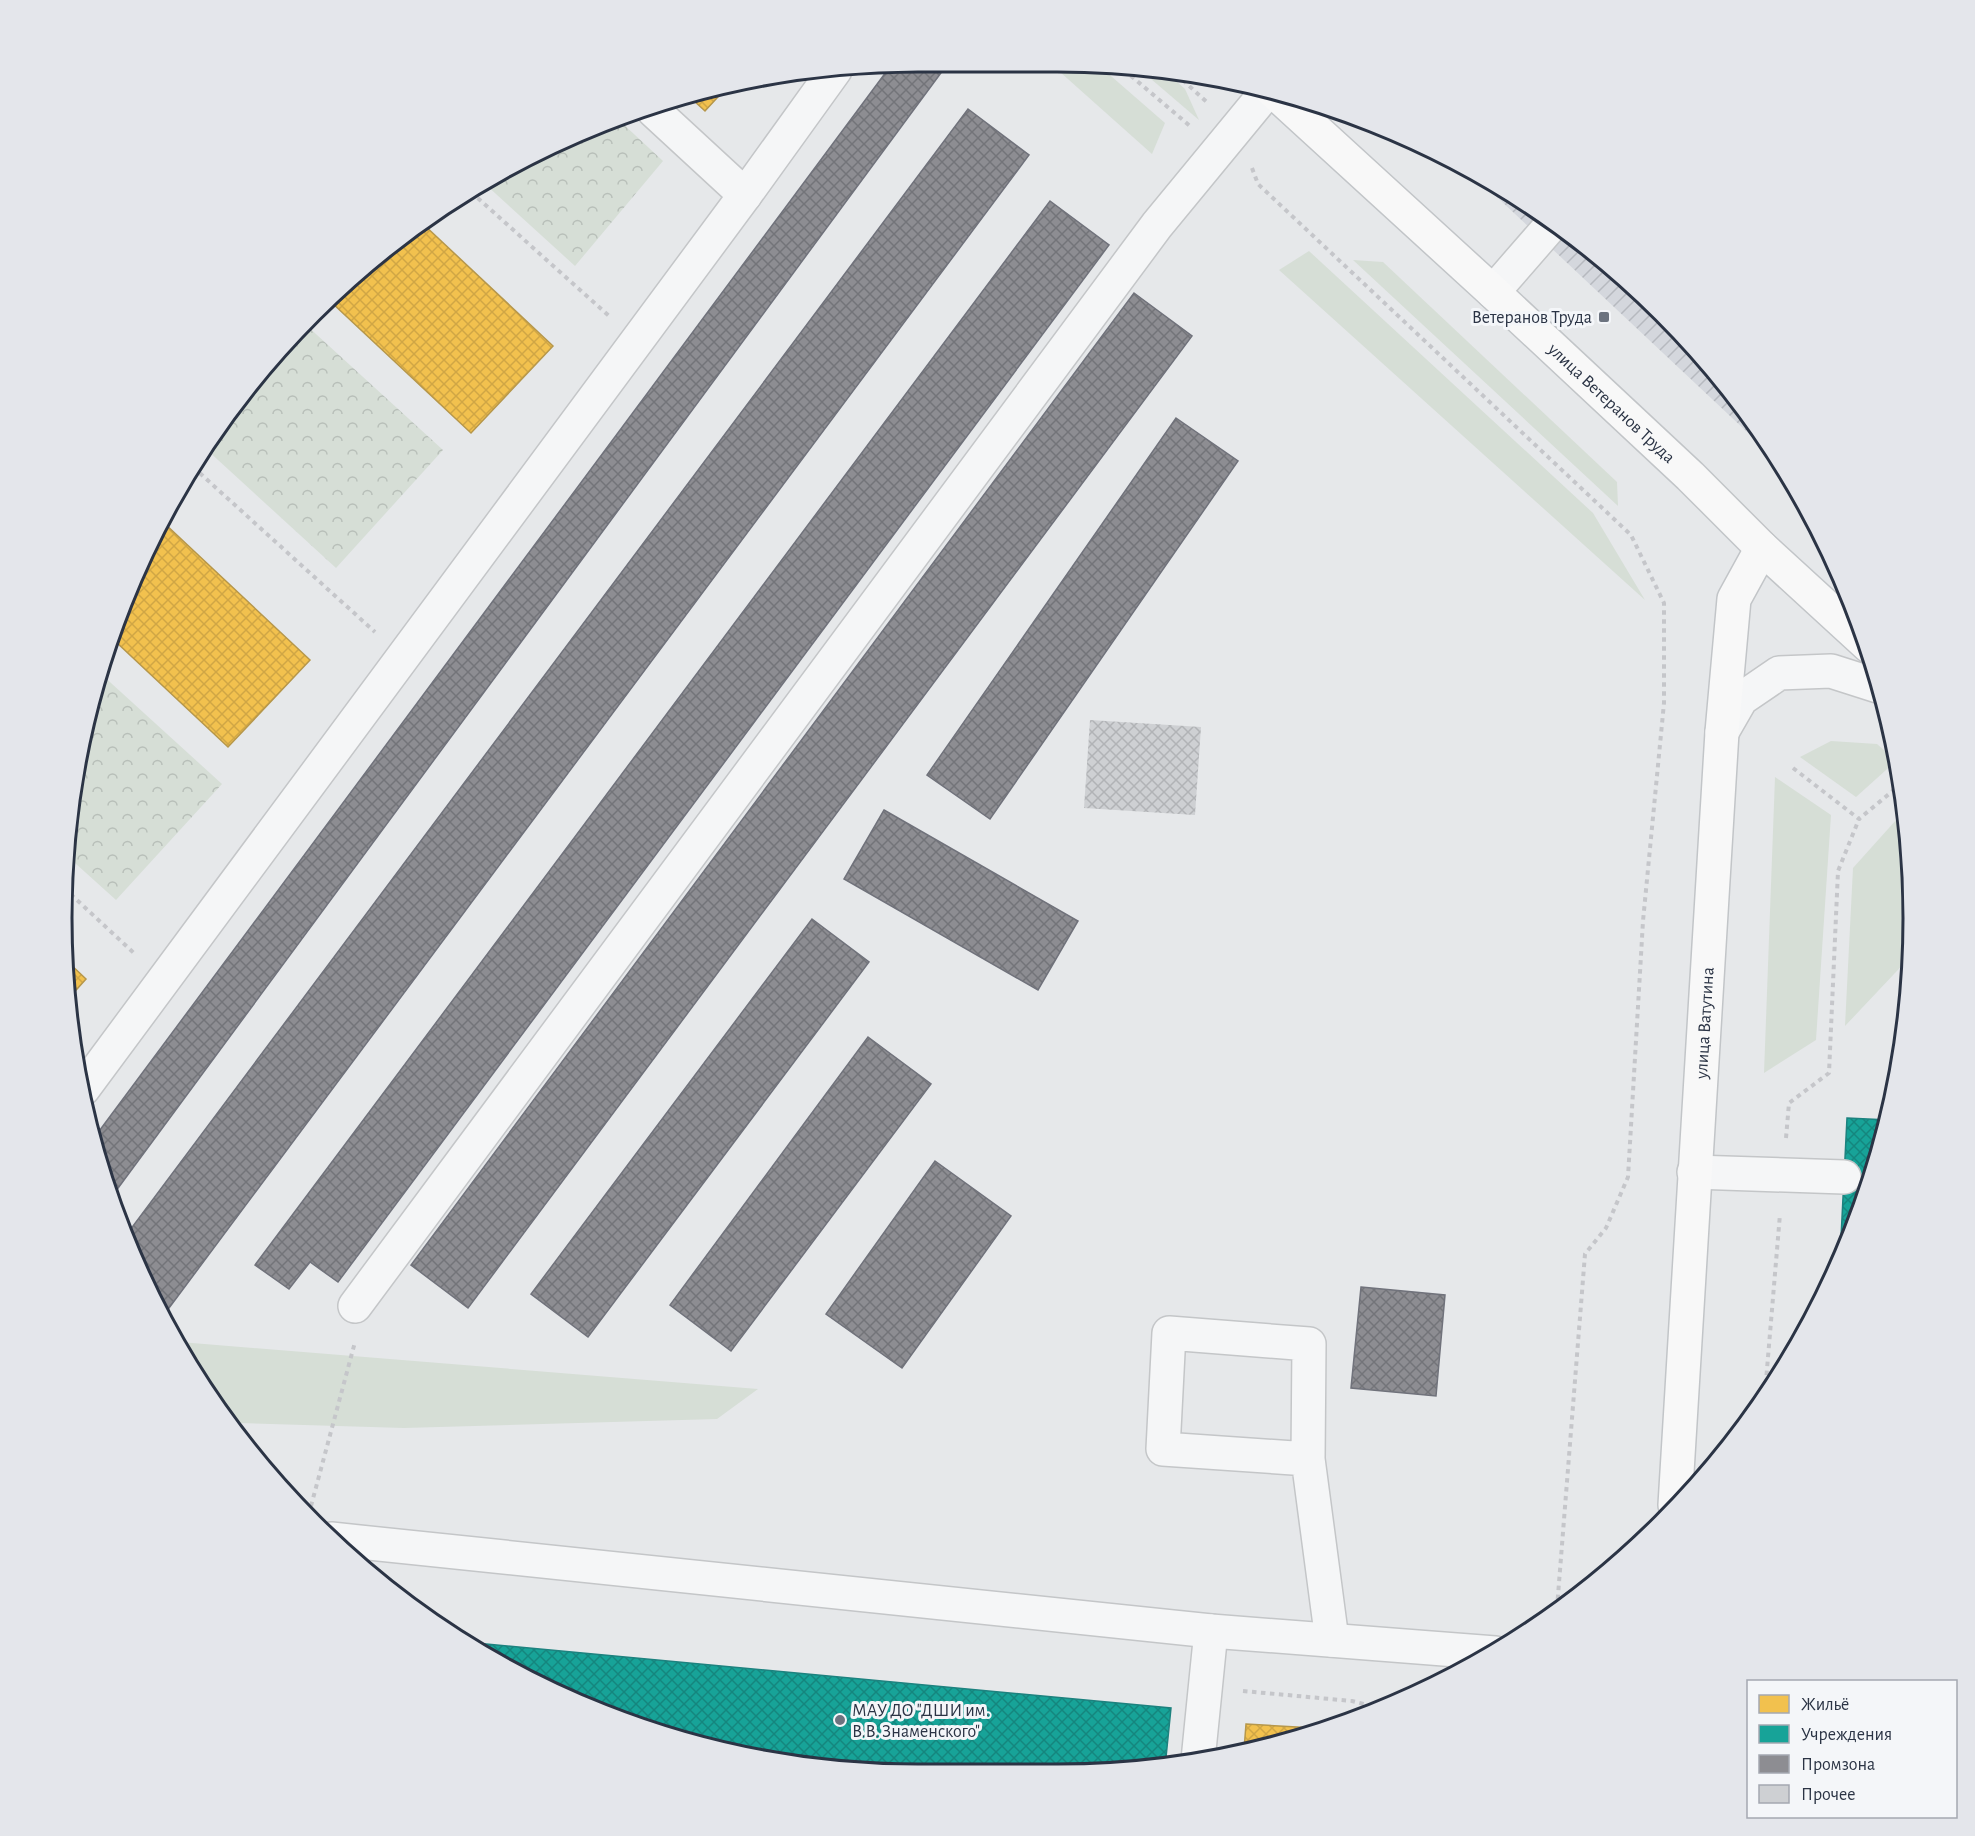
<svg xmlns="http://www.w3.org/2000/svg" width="1975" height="1836" font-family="'Alegreya Sans',sans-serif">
  <defs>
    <pattern id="industrial-furrows" width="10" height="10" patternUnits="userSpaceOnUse" patternTransform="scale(1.5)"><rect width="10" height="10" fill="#d4d7dd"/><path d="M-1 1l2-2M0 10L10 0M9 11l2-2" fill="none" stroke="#b6b9bf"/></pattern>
    <pattern id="park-crowns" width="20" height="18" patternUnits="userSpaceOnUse" patternTransform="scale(1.5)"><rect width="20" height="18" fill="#d6ded6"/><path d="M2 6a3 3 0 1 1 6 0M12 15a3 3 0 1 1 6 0" fill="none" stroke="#b8bfb9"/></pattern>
    <pattern id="homes-cross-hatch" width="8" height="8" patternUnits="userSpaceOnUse" patternTransform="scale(1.5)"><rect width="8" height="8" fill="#f2c14e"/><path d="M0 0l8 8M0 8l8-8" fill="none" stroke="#d0a645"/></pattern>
    <pattern id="public-cross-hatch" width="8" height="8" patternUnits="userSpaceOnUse" patternTransform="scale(1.5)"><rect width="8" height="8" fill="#17a398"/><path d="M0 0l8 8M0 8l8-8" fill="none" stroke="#15867e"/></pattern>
    <pattern id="industry-cross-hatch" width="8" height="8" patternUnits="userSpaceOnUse" patternTransform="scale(1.5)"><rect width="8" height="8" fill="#8d8d92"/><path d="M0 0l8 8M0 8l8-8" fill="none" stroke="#737479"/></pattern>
    <pattern id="building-cross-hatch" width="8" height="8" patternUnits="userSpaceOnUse" patternTransform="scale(1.5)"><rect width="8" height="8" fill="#ced0d3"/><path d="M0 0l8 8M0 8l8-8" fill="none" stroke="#b1b3b6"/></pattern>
  </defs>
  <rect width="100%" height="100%" fill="#e6e8ea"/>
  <polygon fill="url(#industrial-furrows)" points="1466,168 1578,238 1701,353 1778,461"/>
  <g fill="#d6ded6">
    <polygon points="1050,63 1096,63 1165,123 1152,154"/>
    <polygon points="1137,67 1166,72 1185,89 1199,120"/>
    <polygon points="1309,251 1593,513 1645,600 1279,270"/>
    <polygon points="1353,260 1383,262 1617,482 1618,506"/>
    <polygon points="1831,741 1877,744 1896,761 1856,797 1800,757"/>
    <polygon points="1775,777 1831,815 1816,1040 1764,1073"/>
    <polygon points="1906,809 1911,956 1845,1026 1853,868"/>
    <polygon points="180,1342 758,1389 717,1419 404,1428 239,1423 231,1425 206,1394"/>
  </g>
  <g fill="url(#park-crowns)">
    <polygon points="621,122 663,161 575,266 485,184 539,150"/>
    <polygon points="305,324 443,450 336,568 206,449 274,354"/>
    <polygon points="100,673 222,784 116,900 65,854 91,696"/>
  </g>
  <g fill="url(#homes-cross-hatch)" stroke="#b6974b" stroke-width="1.5">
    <polygon points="728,86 705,111 691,98"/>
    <polygon points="422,223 553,346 471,433 330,301 397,238"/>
    <polygon points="163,522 310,660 228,747 114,640"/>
    <polygon points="67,961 86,979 68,999"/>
    <polygon points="1246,1724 1333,1729 1244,1750"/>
  </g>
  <g fill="url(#public-cross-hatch)" stroke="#1d827f" stroke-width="1.5">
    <polygon points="1847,1118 1888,1120 1884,1139 1840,1258"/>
    <polygon points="465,1642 1171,1708 1165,1767 943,1774 741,1755 590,1709"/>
  </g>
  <g fill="url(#industry-cross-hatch)" stroke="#70727b" stroke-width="1.5">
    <polygon points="918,62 949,62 110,1199 94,1138 892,64"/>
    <polygon points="968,109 1029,155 166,1312 127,1234"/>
    <polygon points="1050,201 1109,245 338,1282 310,1262 289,1289 255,1265"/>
    <polygon points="1134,293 1192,336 468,1308 411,1265"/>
    <polygon points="1176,418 1238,461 990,819 927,775"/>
    <polygon points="884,810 1078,921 1038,990 844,879"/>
    <polygon points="812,919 869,962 588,1337 531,1294"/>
    <polygon points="868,1037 931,1084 731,1351 670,1305"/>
    <polygon points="935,1161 1011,1216 902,1368 826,1314"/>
    <polygon points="1361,1287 1445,1295 1436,1396 1351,1388"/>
  </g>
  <polygon fill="url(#building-cross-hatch)" points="1090,720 1201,727 1195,815 1084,808"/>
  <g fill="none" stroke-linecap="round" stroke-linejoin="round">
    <defs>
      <g id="minor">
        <polyline points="654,111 745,195"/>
        <polyline points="1493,292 1553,223"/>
        <polyline points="1722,732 1741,699 1779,673 1831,671 1878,686"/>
        <polyline points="83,1089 745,195 835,70"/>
        <polyline points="1694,1172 1844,1177"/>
        <polyline points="355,1306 1157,225 1269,89"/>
        <polyline points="1308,1459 1163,1449 1169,1333 1309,1344 1308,1459 1332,1640"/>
        <polyline points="331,1539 1211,1631 1495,1653"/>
        <polyline points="1198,1760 1211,1631"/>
      </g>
      <g id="major">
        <path id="s1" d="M1272,90L1493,292L1690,476L1762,548L1869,646"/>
        <path id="s2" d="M1675,1505L1722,732L1734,599L1762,548"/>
      </g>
    </defs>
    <use href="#minor" stroke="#c4c6c8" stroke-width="36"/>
    <use href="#major" stroke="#c2c5c8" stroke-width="36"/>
    <g stroke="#c5c6ca" stroke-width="4" stroke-dasharray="4.5 4.5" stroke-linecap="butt">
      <polyline points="1117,64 1190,126"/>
      <polyline points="1176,74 1209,104"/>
      <polyline points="1252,168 1258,184 1631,535 1664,603 1664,703 1643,921 1628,1177 1606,1228 1585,1254 1557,1608"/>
      <polyline points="471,192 609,316"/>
      <polyline points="193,467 375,632"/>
      <polyline points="1793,768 1859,819 1901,784"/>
      <polyline points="64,888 136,955"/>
      <polyline points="1786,1138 1789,1103 1829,1073 1838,871 1859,819"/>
      <polyline points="1765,1393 1780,1214"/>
      <polyline points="311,1506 355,1342"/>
      <polyline points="1243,1691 1352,1701 1379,1708"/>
    </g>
    <use href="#minor" stroke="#f5f6f7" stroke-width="33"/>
    <use href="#major" stroke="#f8f8f8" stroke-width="33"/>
  </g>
  <g fill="#6c737f" stroke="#f4f6f9" stroke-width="2">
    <rect x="1598" y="311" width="12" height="12" rx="3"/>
    <circle cx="840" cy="1720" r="6"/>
  </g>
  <g text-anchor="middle" stroke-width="6" stroke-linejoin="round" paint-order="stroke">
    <g font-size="18" fill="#2b3445" stroke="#f4f6f9" text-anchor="end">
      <text x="1592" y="323">Ветеранов Труда</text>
      <text x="852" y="1716" text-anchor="start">МАУ ДО "ДШИ им.<tspan x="852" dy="21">В.В. Знаменского"</tspan></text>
    </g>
    <g font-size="18" fill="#2b3445" stroke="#f4f6f9">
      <text dy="6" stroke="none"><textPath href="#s1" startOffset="462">улица Ветеранов Труда</textPath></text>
      <text dy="6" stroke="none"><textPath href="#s2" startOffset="483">улица Ватутина</textPath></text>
    </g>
  </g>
  <path d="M0 0H1975V1836H0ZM918 72H1057A846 846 0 0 1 1903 918V918A846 846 0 0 1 1057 1764H918A846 846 0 0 1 72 918V918A846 846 0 0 1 918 72Z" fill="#e4e6eb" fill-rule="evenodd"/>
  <path fill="none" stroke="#2b3445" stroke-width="3" d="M918 72H1057A846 846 0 0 1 1903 918V918A846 846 0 0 1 1057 1764H918A846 846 0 0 1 72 918V918A846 846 0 0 1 918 72Z"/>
  <rect x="1747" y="1680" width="210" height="138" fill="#f4f6f9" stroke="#a4a8b1" stroke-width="1.5"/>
  <rect x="1759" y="1695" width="30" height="18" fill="#f2c14e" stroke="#a4a8b1" stroke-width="1.5"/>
  <text x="1801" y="1710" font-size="18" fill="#2b3445">Жильё</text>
  <rect x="1759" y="1725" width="30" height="18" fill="#17a398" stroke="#a4a8b1" stroke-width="1.5"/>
  <text x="1801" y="1740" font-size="18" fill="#2b3445">Учреждения</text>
  <rect x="1759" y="1755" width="30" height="18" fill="#8d8d92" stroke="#a4a8b1" stroke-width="1.5"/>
  <text x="1801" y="1770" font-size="18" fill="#2b3445">Промзона</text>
  <rect x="1759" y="1785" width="30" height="18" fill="#ced0d3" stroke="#a4a8b1" stroke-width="1.5"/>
  <text x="1801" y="1800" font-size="18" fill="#2b3445">Прочее</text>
</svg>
